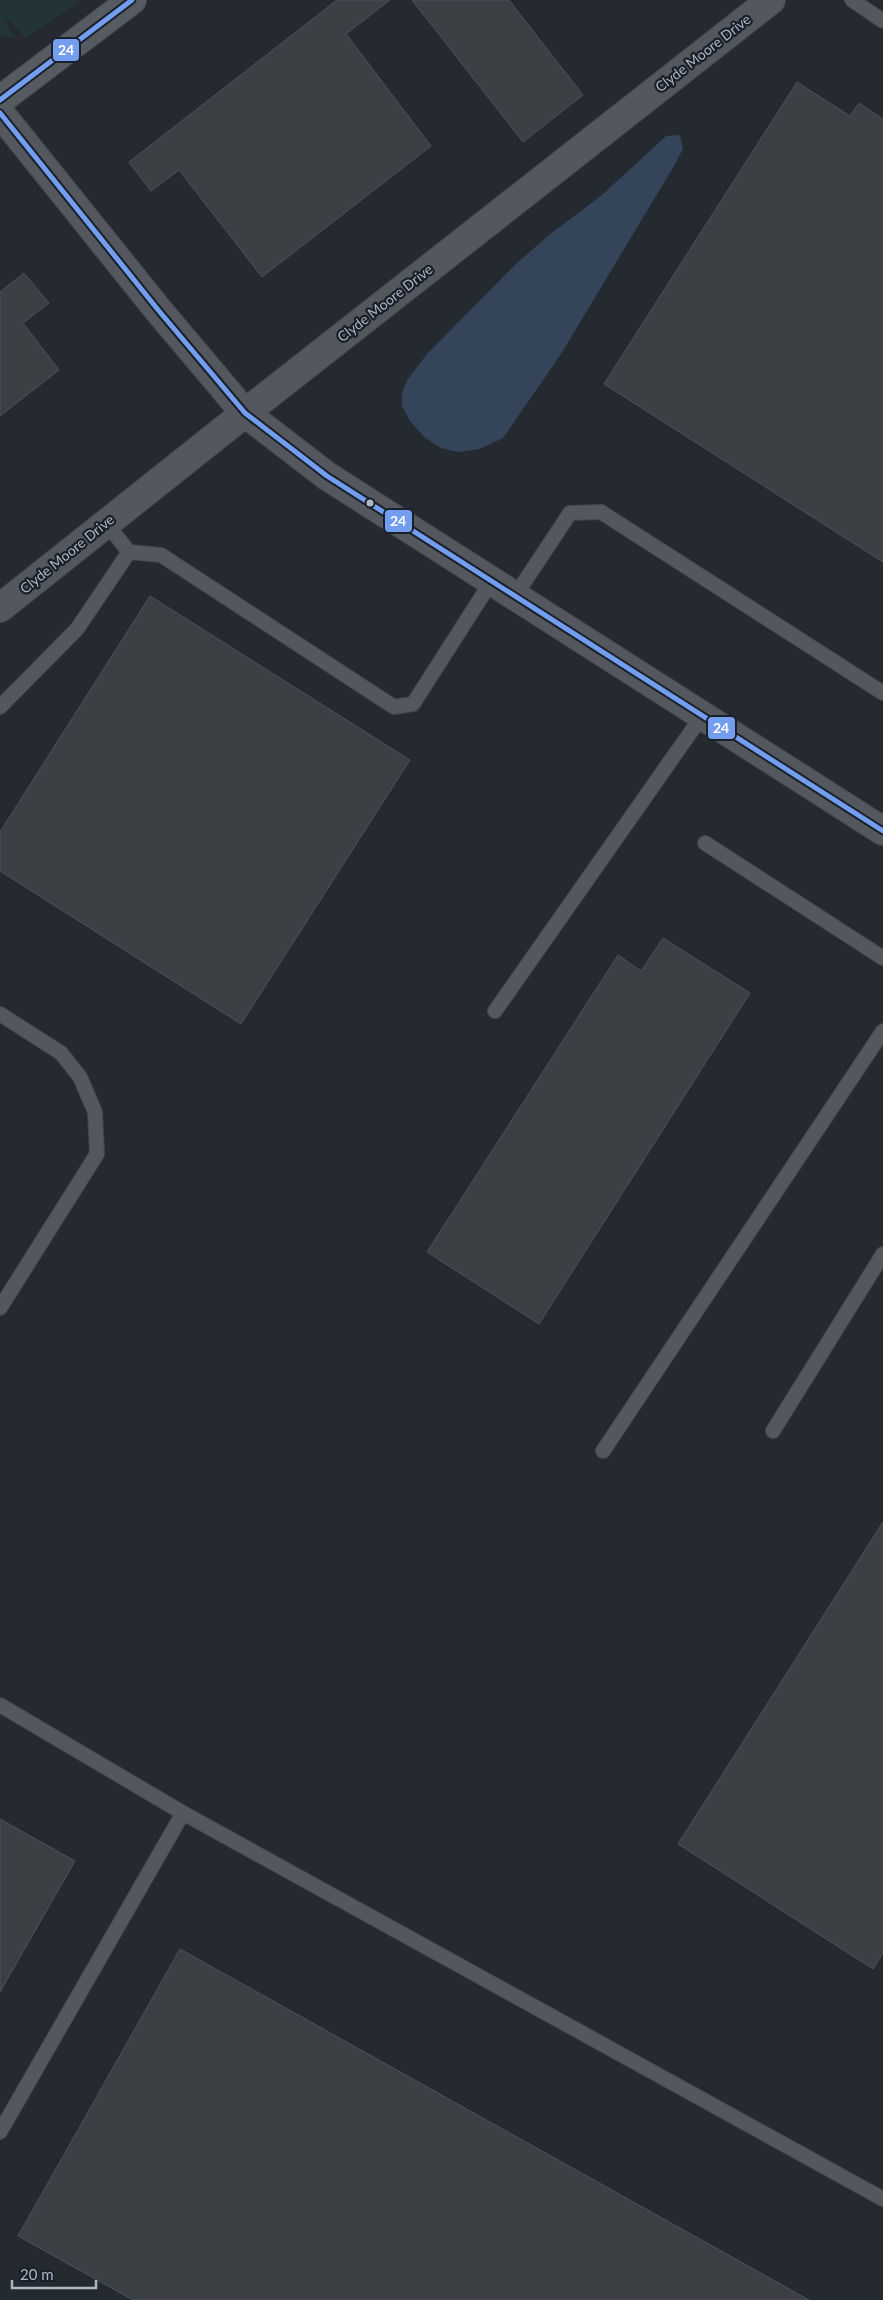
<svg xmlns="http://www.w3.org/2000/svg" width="883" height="2300" font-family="Lato,sans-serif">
  <rect width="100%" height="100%" fill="#252a30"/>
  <polygon fill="#233436" points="0,0 81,0 25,38 9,19 5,23 17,38 0,36"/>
  <polygon fill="#344459" points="680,135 683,149 674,166 561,354 503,438 480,449 458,452 441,448 424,437 410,421 402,406 402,393 408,379 427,354 516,264 549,235 602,195 666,136"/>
  <g fill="#3c4045" stroke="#4c5158">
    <polygon points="337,0 390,0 346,34 431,146 262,277 179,170 151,191 129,162"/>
    <polygon points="412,0 509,0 583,95 523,142"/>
    <polygon points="797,82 850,116 859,103 883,119 883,562 604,384"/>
    <polygon points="24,273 49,303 23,323 59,370 0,416 0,292"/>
    <polygon points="150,596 410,760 241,1024 0,871 0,832"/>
    <polygon points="663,938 750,993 539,1324 427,1252 618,955 641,971"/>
    <polygon points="883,1522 883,1953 873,1969 678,1844"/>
    <polygon points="0,1819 75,1861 0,1992"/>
    <polygon points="180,1949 809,2300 133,2300 18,2236"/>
  </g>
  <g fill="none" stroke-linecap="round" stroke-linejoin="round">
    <defs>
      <g id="service">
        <polyline points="852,0 883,21"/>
        <polyline points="106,523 129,552"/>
        <polyline points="515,596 570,513 601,512 883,693"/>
        <polyline points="0,707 77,629 129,552 161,555 394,707 413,704 491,582"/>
        <polyline points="705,843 883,958"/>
        <polyline points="495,1011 702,716"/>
        <polyline points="0,1014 61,1053 80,1077 95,1112 97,1154 0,1308"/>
        <polyline points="773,1431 883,1254"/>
        <polyline points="603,1451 883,1031"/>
        <polyline points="0,1705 183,1813"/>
        <polyline points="0,2132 183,1813 883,2199"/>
      </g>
      <g id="minor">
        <polyline points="0,113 159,311 245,413 327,476 883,831"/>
        <polyline points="0,608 245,413 771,0"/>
      </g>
      <polyline id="primary" points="0,100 132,0"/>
    </defs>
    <use href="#service" stroke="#42464b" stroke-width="16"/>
    <use href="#minor" stroke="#42464b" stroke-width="30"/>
    <use href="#primary" stroke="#42464d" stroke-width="30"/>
    <use href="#service" stroke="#54585e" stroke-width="14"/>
    <use href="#minor" stroke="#54585e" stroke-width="28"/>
    <use href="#primary" stroke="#565b61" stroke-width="28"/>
    <defs>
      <g id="bus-1">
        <polyline points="0,100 132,0"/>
        <polyline points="0,113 159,311 245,413 327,476 883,831"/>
      </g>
    </defs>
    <use href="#bus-1" stroke="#19202a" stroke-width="9"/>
    <use href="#bus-1" stroke="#739eef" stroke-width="5"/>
  </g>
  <circle fill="#adb6c3" stroke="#19202a" stroke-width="2" cx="370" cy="503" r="4.5"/>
  <g text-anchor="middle" stroke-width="4.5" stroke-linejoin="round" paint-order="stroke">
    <g font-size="14" fill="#adb6c3" stroke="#19202a">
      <text transform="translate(703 53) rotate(-38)" y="5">Clyde Moore Drive</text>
      <text transform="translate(385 303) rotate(-38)" y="5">Clyde Moore Drive</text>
      <text transform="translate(67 554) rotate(-39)" y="5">Clyde Moore Drive</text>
    </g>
  </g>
  <g stroke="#19202a" stroke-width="2">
    <rect x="52" y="38" width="28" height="24" rx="5" fill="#739eef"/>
    <rect x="384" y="509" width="29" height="24" rx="5" fill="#739eef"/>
    <rect x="707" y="716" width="29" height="24" rx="5" fill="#739eef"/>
  </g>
  <g font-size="14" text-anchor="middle" font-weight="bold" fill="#fff">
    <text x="66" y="55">24</text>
    <text x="398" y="526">24</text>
    <text x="721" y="733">24</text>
  </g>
  <path d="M12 2280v8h84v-8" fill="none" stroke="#adb6c3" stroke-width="2.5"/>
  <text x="20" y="2280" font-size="15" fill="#adb6c3" stroke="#19202a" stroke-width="4" paint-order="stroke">20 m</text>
</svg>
